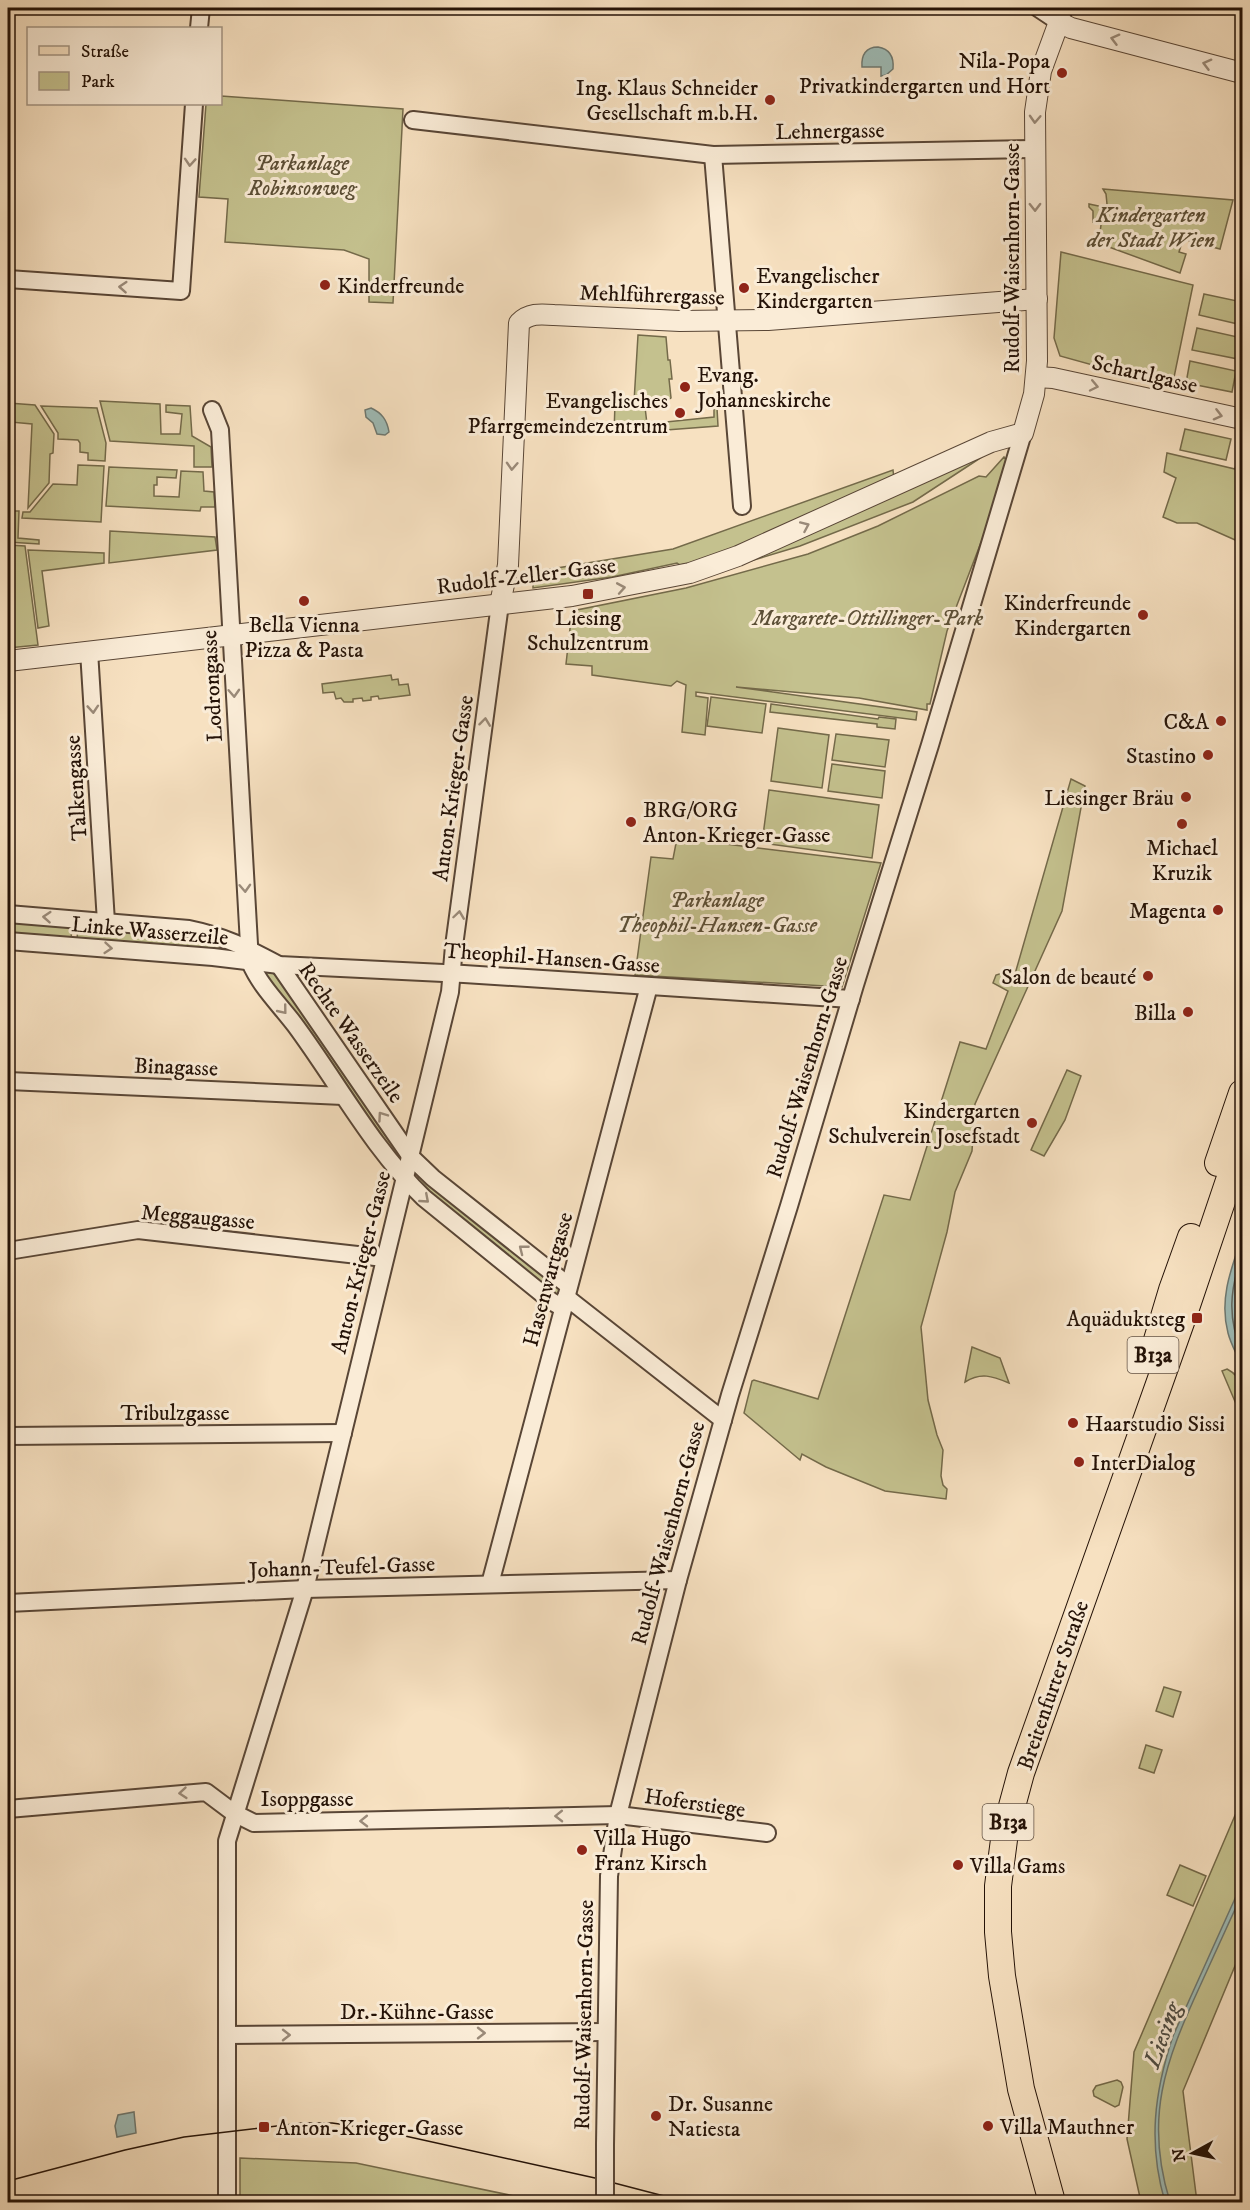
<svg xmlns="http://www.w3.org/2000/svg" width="1250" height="2210" font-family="'IM FELL DW Pica',serif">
  <rect width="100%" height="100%" fill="#f7e1c1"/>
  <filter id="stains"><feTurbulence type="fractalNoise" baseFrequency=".00333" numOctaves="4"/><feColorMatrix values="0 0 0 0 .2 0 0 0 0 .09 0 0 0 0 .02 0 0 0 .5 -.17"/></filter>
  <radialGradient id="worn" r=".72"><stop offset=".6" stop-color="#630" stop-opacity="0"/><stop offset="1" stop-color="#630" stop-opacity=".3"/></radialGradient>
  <g fill="#c4c18e" stroke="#746a4a" stroke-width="1.5">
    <polygon points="221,96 403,109 393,303 369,302 369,259 344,250 225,242 228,199 199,197 206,104 220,104"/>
    <polygon points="1103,189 1233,200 1220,249 1183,239 1179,252 1186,254 1180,273 1109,247 1098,247 1101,225 1098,222 1093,222 1093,211 1089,207 1089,204 1103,207 1107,204 1106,194"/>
    <polygon points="1061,252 1193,285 1172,387 1060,356 1054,338"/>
    <polygon points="1204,294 1242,302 1242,325 1199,315"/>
    <polygon points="1197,328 1242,338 1238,359 1192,350"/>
    <polygon points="638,335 666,337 668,360 670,360 672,379 669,379 671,398 668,400 668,405 645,407 647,424 714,417 714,409 717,408 718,426 614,434 615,403 634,402"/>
    <polygon points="1190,361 1236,371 1232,392 1186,383"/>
    <polygon points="100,401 160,404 161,434 180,434 182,414 166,412 166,405 190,406 192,436 211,447 212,467 194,467 194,446 110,441"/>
    <polygon points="8,403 35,405 54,434 53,453 50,454 49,483 28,508 32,424 11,422 10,441 8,441"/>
    <polygon points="41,406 97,408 106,443 105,461 88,460 88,453 80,452 80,443 78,440 58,439 58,433"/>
    <polygon points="1185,429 1231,439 1226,460 1180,450"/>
    <polygon points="1242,440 1242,543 1197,523 1177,523 1163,517 1176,478 1164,472 1167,453 1235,469"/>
    <polygon points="991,451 913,502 800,546 724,569"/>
    <polygon points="1004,457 1007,461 990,519 947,631 930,704 927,704 927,710 859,698 736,687 917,712 916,720 696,692 696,696 708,698 705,735 682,732 686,685 677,681 671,686 592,675 592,666 566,664 572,611 686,588 808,554 878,526 979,476 986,477"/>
    <polygon points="78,465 104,466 101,522 22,518 23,512 30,512 53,484 77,485"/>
    <polygon points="109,467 177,470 176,478 157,477 157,485 154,485 154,496 179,497 181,471 203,472 204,491 214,492 215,507 201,507 200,511 106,506"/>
    <polygon points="893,470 894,479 705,560 680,565 677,563 612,577 533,588 533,572 673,549"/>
    <polygon points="8,511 19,511 18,538 39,540 39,544 8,542"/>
    <polygon points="110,531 215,537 217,550 109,563"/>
    <polygon points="8,545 25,546 38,645 8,648"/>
    <polygon points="28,550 104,553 104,563 42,571 49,626 38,628"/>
    <polygon points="391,675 392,680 398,679 399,685 408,684 410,695 379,699 378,696 371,697 371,700 363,701 362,698 353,699 353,702 344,702 341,698 336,699 334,692 323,693 322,684"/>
    <polygon points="711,697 766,704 762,733 707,726"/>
    <polygon points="771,704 878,719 879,717 896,719 895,729 877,727 877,724 770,712"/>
    <polygon points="778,728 829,735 822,788 771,781"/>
    <polygon points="836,734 889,740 885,767 832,760"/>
    <polygon points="832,764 885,771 882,798 828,791"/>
    <polygon points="1071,779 1085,786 1062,911 975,1104 972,1151 955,1192 947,1232 921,1327 928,1400 937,1435 943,1450 941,1476 943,1485 947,1489 946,1499 885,1491 826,1467 802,1454 800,1460 744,1413 752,1381 754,1380 818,1399 884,1195 910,1200 960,1042 986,1049 1008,991 993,983 996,975 1009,971 1015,974"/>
    <polygon points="769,790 879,805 872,858 762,843"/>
    <polygon points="677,838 881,863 842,987 635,975 651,857 673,859"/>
    <polygon points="8,921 72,925 71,940 8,935"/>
    <polygon points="78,925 176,931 222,945 222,947 218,951 77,940"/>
    <polygon points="272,969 401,1149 397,1158 393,1156 264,972"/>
    <polygon points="1067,1070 1081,1076 1065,1120 1044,1156 1031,1150"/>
    <polygon points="419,1174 561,1286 559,1294 555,1295 416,1186"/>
    <path d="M972,1347L1000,1358L1009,1383C992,1376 981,1372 965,1382Z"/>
    <path d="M1227,1369C1247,1379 1243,1399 1242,1418L1222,1371Z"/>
    <polygon points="1164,1687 1181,1692 1173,1717 1156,1711"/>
    <polygon points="1146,1745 1162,1750 1154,1773 1139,1768"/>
    <polygon points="1242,1799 1242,1949 1183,2091 1197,2202 1141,2202 1127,2139 1134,2052"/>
    <polygon points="1180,1865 1206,1876 1193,1906 1167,1895"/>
    <polygon points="1117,2080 1121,2082 1123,2087 1119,2105 1115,2107 1094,2096 1093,2091 1096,2086"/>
    <polygon points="240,2158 356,2163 543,2202 240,2202"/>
  </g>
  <g fill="#9ebcb7" stroke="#6d7871" stroke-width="1.5">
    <path d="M878,47C890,49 894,58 893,69L886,75L881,76V67H862C861,55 866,47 878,47Z"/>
    <path d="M371,408C382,413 387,420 389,432L385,435L377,434L373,423L366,417L365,410Z"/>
    <path d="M1242,1237L1241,1330L1242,1367C1238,1356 1231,1345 1228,1333C1219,1299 1231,1269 1242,1237Z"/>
    <path d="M1242,1883V1894C1228,1924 1214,1955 1200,1986C1165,2062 1144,2118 1170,2202H1165C1148,2144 1154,2093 1173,2036Z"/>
    <polygon points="134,2112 136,2133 117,2137 115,2126 118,2115"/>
  </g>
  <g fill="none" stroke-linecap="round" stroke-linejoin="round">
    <path stroke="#61675f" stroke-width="1.5" d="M1242,1255C1230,1289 1227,1318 1242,1352"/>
    <defs>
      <g id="minor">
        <polyline points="1038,8 1059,22 1064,8"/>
        <polyline points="199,28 201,8"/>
        <polyline points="413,120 713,155 1034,149"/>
        <polyline points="713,155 742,506"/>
        <polyline points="8,279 181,291 194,104"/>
        <path d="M212,410L220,430L250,962C260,986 279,1004 295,1025C338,1083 372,1148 424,1198L551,1301L563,1308"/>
        <polyline points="89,651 106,922"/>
        <path d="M8,914L189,929C224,936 247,948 279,965L411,1157L433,1178L564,1282L569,1284"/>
        <polyline points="8,941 213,957 279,965 464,974 851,999"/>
        <polyline points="8,1081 343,1096"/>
        <polyline points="8,1251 138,1230 384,1258"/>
        <polyline points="566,1297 723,1420"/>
        <polyline points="8,1436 343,1433"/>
        <polyline points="490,1584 649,986"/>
        <polyline points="8,1603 305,1589 678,1580"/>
        <polyline points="8,1809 206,1792 234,1813 254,1823 618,1815 767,1833"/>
        <polyline points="227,2035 606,2032"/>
        <polyline points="605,2145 609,1876 618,1815 678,1580 730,1395 789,1206 855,985 930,745 1023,433"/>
        <polyline points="227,2202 227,1841 305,1589 450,992 454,946 500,604"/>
      </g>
      <g id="tertiary">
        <polyline points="1036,377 1053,378 1242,419"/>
        <path d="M500,604L508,565L519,323C529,313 540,314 554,315L680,321L768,320L1037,299"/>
        <polyline points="8,661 572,596 690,573 738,556 991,442 1023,433 1034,394 1037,361 1035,112 1041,71 1059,22 1071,28 1242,73"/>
      </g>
      <g id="primary">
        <polyline points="1218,1163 1242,1093"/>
        <polyline points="1154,1350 1172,1290 1191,1237"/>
        <polyline points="1052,2202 1021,2089 1002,1976 998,1932 998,1886 1005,1832 1021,1773 1185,1311 1242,1142"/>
      </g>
    </defs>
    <use href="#minor" stroke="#594636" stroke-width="20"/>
    <use href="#tertiary" stroke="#594636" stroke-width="22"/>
    <use href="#primary" stroke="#241207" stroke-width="28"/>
    <use href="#minor" stroke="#faecd7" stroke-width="16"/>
    <use href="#tertiary" stroke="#faecd7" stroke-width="20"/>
    <use href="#primary" stroke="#f7e1c1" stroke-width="26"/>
    <polyline stroke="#241207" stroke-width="1.5" points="8,2181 125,2150 184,2137 302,2123 332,2123 369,2128 595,2178 687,2202"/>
    <defs>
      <polyline id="minor-bridge" points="605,2145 605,2202"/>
    </defs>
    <use href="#minor-bridge" stroke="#594636" stroke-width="20" stroke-linecap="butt"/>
    <use href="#minor-bridge" stroke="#faecd7" stroke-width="16"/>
  </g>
  <defs><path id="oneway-chevron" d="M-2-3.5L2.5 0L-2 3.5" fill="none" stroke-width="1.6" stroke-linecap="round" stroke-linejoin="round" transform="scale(1.5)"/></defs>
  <g stroke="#9a8a79">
    <use href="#oneway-chevron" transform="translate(1115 39) rotate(-165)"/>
    <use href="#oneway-chevron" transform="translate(1207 64) rotate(-165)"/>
    <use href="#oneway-chevron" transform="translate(1035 119) rotate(93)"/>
    <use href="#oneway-chevron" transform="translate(190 162) rotate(94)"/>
    <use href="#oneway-chevron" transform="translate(1035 207) rotate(89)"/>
    <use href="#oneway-chevron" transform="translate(123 287) rotate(-176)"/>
    <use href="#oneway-chevron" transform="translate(1094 386) rotate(12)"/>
    <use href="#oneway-chevron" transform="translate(1218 415) rotate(14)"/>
    <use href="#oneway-chevron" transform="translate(512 466) rotate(93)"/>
    <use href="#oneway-chevron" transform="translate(805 526) rotate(-24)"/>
    <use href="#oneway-chevron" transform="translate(621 588) rotate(-10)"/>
    <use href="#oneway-chevron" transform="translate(234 693) rotate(87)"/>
    <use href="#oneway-chevron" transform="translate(93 709) rotate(86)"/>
    <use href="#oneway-chevron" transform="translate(485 722) rotate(-83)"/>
    <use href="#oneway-chevron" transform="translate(245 888) rotate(87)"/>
    <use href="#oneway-chevron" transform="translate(459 915) rotate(-82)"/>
    <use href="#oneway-chevron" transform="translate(47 917) rotate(-176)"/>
    <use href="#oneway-chevron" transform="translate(108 948) rotate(5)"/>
    <use href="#oneway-chevron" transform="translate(283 1010) rotate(51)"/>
    <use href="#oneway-chevron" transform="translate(382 1116) rotate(-125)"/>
    <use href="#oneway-chevron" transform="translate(425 1199) rotate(41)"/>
    <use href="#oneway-chevron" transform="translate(523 1249) rotate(-142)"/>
    <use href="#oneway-chevron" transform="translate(183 1793) rotate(175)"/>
    <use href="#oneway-chevron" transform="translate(559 1816) rotate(179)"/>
    <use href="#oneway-chevron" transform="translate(364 1821) rotate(179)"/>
    <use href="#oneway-chevron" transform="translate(481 2033)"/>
    <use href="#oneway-chevron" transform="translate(286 2035)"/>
  </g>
  <g fill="#8f2418" stroke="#faecd7" stroke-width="2">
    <circle cx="1062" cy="73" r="6"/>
    <circle cx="770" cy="100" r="6"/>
    <circle cx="325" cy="285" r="6"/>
    <circle cx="744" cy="288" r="6"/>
    <circle cx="685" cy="387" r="6"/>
    <circle cx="680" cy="413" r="6"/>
    <rect x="582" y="588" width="12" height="12" rx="3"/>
    <circle cx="304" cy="601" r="6"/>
    <circle cx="1143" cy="615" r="6"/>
    <circle cx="1221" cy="721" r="6"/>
    <circle cx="1208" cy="755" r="6"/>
    <circle cx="1186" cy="797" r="6"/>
    <circle cx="631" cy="822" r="6"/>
    <circle cx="1182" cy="824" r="6"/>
    <circle cx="1218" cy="910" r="6"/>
    <circle cx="1148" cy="976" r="6"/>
    <circle cx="1188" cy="1012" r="6"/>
    <circle cx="1032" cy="1123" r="6"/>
    <rect x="1191" y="1312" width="12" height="12" rx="3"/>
    <circle cx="1073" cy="1423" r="6"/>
    <circle cx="1079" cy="1462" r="6"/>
    <circle cx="582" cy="1850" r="6"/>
    <circle cx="958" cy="1865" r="6"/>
    <circle cx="656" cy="2116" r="6"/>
    <circle cx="988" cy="2126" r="6"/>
    <rect x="258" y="2121" width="12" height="12" rx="3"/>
  </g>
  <g text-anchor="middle" stroke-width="6" stroke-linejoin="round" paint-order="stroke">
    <g fill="#faecd7" stroke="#645345" stroke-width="1.5">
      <rect x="1127.5" y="1337" width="51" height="36" rx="4.5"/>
      <rect x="982.5" y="1804" width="51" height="36" rx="4.5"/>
    </g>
    <g font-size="21" font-weight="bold" fill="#241207">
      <text x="1153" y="1362">B13a</text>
      <text x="1008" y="1829">B13a</text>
    </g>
    <g font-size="22" fill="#241207" stroke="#faecd7" text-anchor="end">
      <text x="1050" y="68">Nila-Popa<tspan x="1050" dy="25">Privatkindergarten und Hort</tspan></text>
      <text x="758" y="95">Ing. Klaus Schneider<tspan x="758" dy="25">Gesellschaft m.b.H.</tspan></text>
      <text x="756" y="283" text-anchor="start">Evangelischer<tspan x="756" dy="25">Kindergarten</tspan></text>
      <text x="337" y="293" text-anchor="start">Kinderfreunde</text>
      <text x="697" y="382" text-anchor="start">Evang.<tspan x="697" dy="25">Johanneskirche</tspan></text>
      <text x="668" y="408">Evangelisches<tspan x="668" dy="25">Pfarrgemeindezentrum</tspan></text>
      <text x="1131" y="610">Kinderfreunde<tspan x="1131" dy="25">Kindergarten</tspan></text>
      <text x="588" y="625" text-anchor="middle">Liesing<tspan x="588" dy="25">Schulzentrum</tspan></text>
      <text x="304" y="632" text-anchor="middle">Bella Vienna<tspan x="304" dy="25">Pizza &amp; Pasta</tspan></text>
      <text x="1209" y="729">C&amp;A</text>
      <text x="1196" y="763">Stastino</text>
      <text x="1174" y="805">Liesinger Bräu</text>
      <text x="643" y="817" text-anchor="start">BRG/ORG<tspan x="643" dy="25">Anton-Krieger-Gasse</tspan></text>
      <text x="1182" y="855" text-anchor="middle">Michael<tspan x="1182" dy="25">Kruzik</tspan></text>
      <text x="1206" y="918">Magenta</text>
      <text x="1136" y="984">Salon de beauté</text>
      <text x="1176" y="1020">Billa</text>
      <text x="1020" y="1118">Kindergarten<tspan x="1020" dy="25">Schulverein Josefstadt</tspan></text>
      <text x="1185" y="1326">Aquäduktsteg</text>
      <text x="1085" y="1431" text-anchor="start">Haarstudio Sissi</text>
      <text x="1091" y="1470" text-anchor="start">InterDialog</text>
      <text x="594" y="1845" text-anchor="start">Villa Hugo<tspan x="594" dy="25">Franz Kirsch</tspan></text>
      <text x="970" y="1873" text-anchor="start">Villa Gams</text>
      <text x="668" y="2111" text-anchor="start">Dr. Susanne<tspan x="668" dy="25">Natiesta</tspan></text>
      <text x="1000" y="2134" text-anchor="start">Villa Mauthner</text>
      <text x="276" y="2135" text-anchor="start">Anton-Krieger-Gasse</text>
    </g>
    <g font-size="22" fill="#241207" stroke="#faecd7">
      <text transform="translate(830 130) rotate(-1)" y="8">Lehnergasse</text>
      <text transform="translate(1011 258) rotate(-90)" y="8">Rudolf-Waisenhorn-Gasse</text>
      <text transform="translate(652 294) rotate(2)" y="8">Mehlführergasse</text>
      <text transform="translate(1145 373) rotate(13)" y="8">Schartlgasse</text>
      <text transform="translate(526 575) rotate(-7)" y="8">Rudolf-Zeller-Gasse</text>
      <text transform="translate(211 686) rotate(-93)" y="8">Lodrongasse</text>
      <text transform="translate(75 788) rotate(-94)" y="8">Talkengasse</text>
      <text transform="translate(452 788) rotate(-82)" y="8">Anton-Krieger-Gasse</text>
      <text transform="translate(150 930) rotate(5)" y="8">Linke Wasserzeile</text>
      <text transform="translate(552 957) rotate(4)" y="8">Theophil-Hansen-Gasse</text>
      <text transform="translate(352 1032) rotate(55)" y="8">Rechte Wasserzeile</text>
      <text transform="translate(176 1066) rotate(2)" y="8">Binagasse</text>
      <text transform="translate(806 1067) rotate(-73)" y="8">Rudolf-Waisenhorn-Gasse</text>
      <text transform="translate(198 1216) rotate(5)" y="8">Meggaugasse</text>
      <text transform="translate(360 1262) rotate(-76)" y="8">Anton-Krieger-Gasse</text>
      <text transform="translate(547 1279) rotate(-75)" y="8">Hasenwartgasse</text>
      <text x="175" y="1420">Tribulzgasse</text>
      <text transform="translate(667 1533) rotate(-75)" y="8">Rudolf-Waisenhorn-Gasse</text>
      <text transform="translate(342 1566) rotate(-2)" y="8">Johann-Teufel-Gasse</text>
      <text transform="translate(1052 1685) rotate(-71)" y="8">Breitenfurter Straße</text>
      <text x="307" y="1806">Isoppgasse</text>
      <text transform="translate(695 1802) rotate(8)" y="8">Hoferstiege</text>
      <text x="417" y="2019">Dr.-Kühne-Gasse</text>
      <text transform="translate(583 2015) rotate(-89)" y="8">Rudolf-Waisenhorn-Gasse</text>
    </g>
    <g font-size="22" font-style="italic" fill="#5c4f36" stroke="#faecd7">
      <text x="302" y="170">Parkanlage<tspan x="302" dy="25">Robinsonweg</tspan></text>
      <text x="1151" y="222">Kindergarten<tspan x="1151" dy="25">der Stadt Wien</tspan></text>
      <text x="868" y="625">Margarete-Ottillinger-Park</text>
      <text x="717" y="907">Parkanlage<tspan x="717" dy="25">Theophil-Hansen-Gasse</tspan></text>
    </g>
    <g font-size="24" font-style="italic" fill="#4f4e45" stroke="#faecd7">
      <text transform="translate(1162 2035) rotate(-70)" y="8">Liesing</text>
    </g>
  </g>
  <rect width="1250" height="2210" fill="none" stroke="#f7e1c1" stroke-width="30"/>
  <rect x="9" y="9" width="1232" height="2192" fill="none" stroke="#241207" stroke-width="3"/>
  <rect x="15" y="15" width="1220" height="2180" fill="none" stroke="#241207" stroke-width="1.5"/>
  <rect x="27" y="27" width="195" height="78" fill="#faecd7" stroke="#a49584" stroke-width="1.5"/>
  <rect x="39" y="46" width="30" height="9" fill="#f7e1c1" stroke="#a49584" stroke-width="1.5"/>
  <text x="81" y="57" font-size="18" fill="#241207">Straße</text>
  <rect x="39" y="72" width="30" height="18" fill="#c4c18e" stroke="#a49584" stroke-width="1.5"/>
  <text x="81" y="87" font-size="18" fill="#241207">Park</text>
  <g transform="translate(1193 2153) rotate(262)" stroke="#faecd7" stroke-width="4.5" paint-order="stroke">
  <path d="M0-4.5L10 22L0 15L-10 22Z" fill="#241207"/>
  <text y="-9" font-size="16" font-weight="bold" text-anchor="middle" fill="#241207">N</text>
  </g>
  <rect width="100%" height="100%" filter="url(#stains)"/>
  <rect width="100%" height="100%" fill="url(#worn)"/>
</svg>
